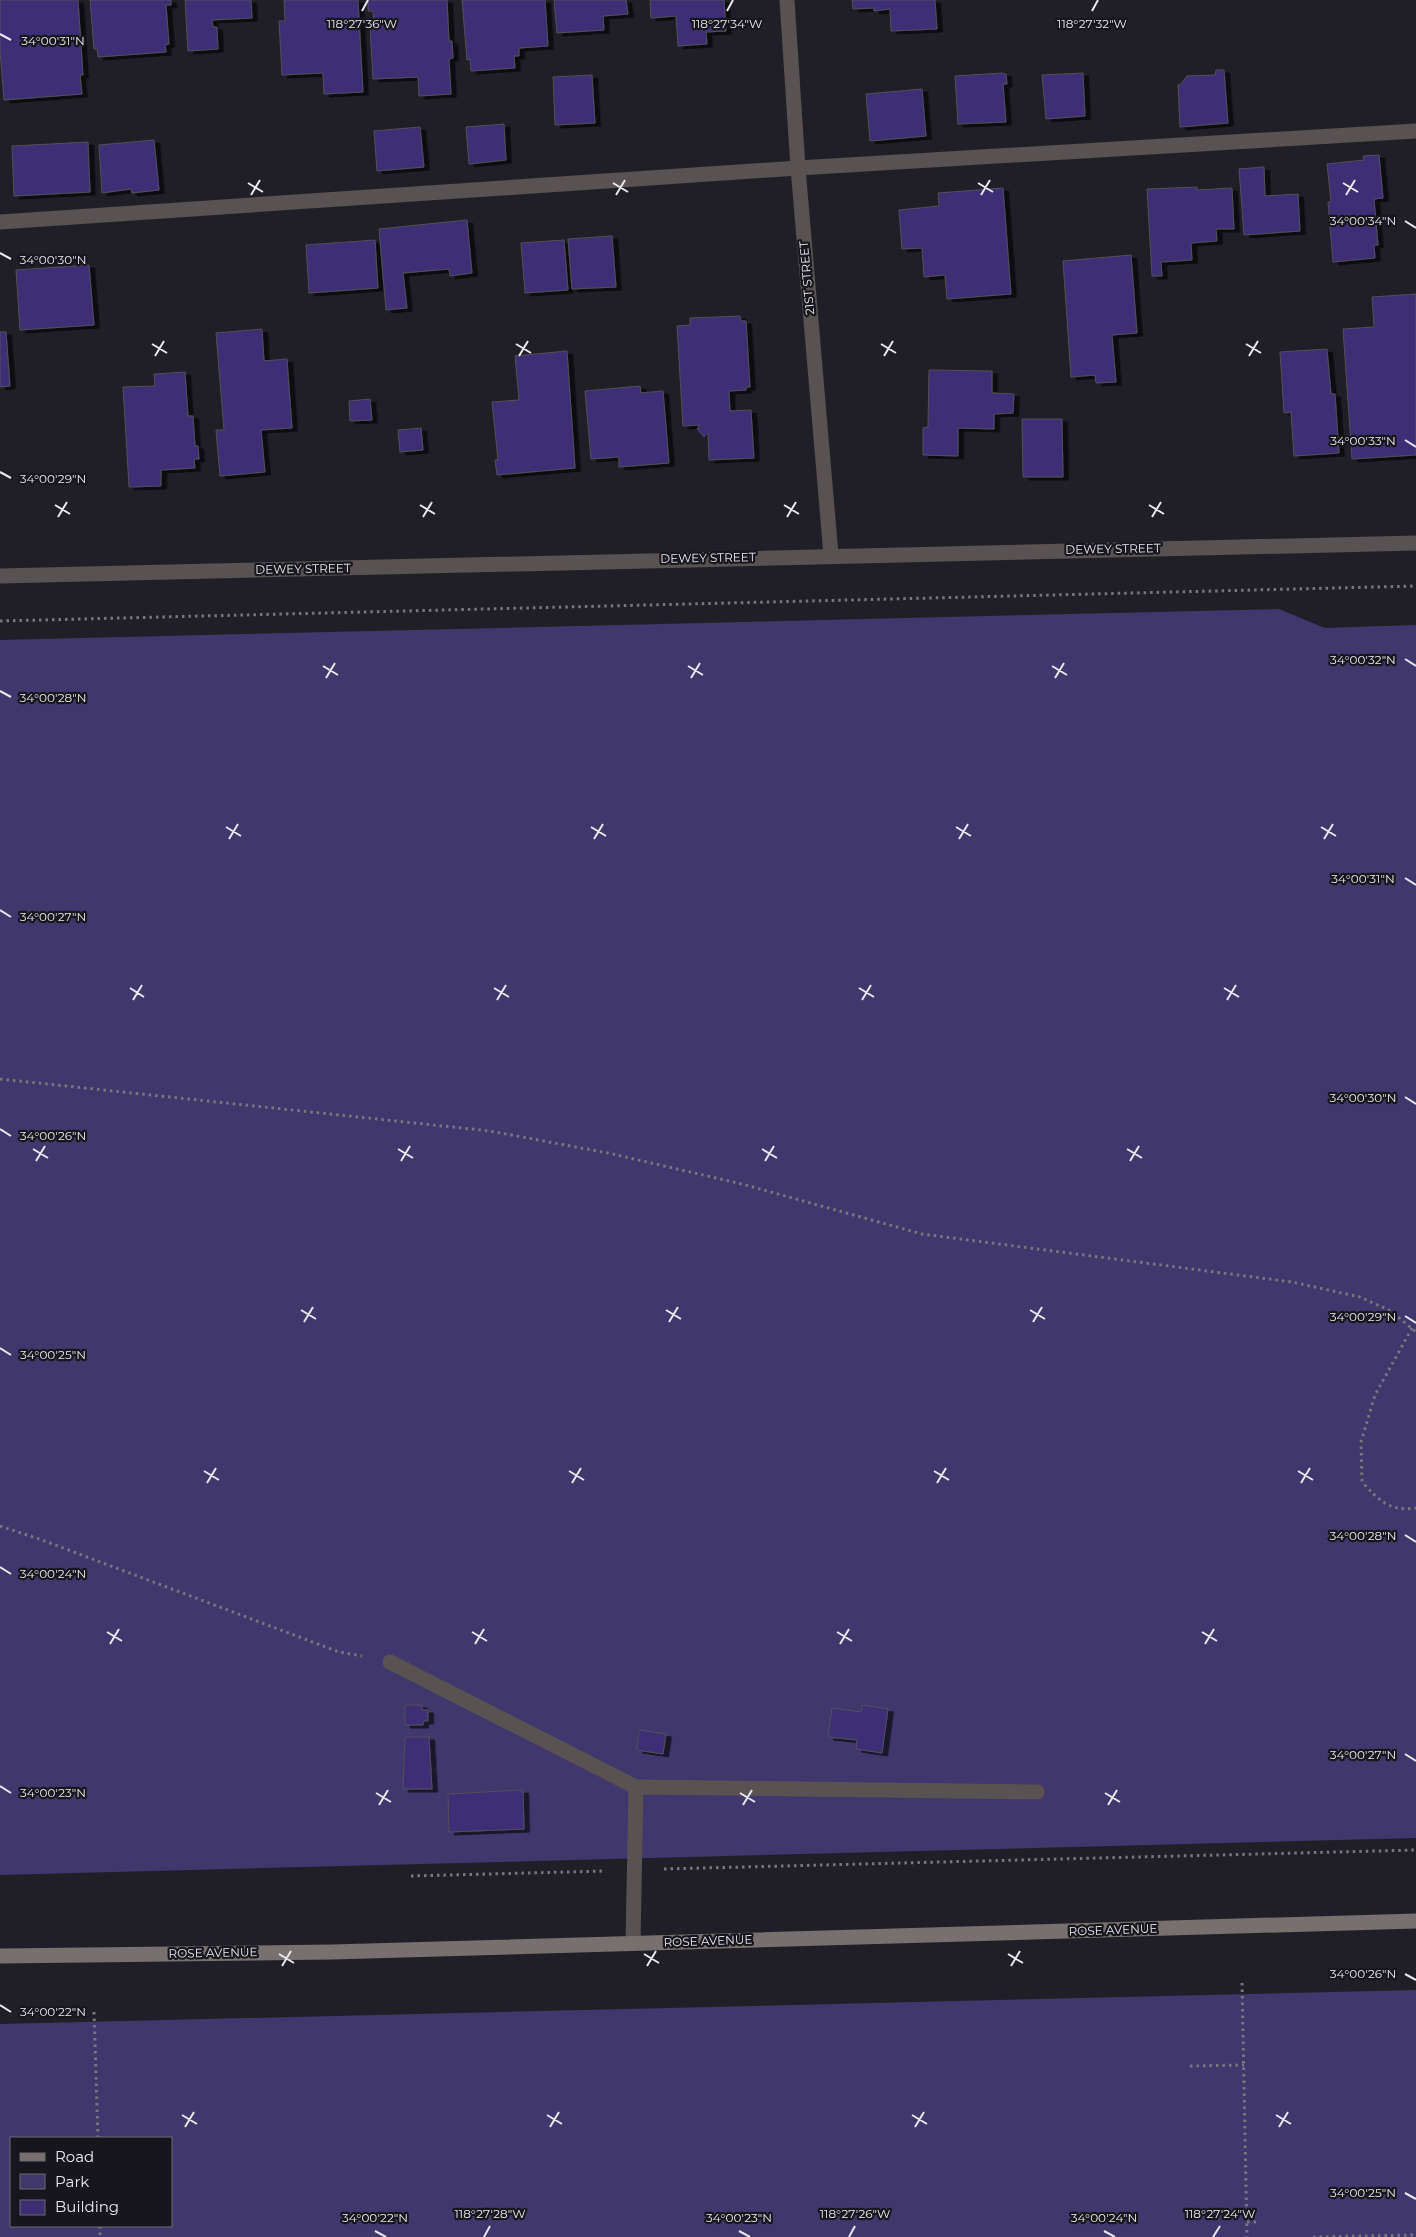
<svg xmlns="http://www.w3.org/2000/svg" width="1416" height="2237" font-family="Montserrat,sans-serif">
  <defs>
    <filter id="shadow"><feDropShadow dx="5.5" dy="3" stdDeviation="0" flood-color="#0009"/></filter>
  </defs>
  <rect width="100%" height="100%" fill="#201f27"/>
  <g fill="#40376c" fill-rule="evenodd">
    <polygon points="1279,609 1325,628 1416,625 1416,1838 0,1875 0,640"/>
    <path d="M1416,1990V2237H0V2024ZM11,2138H171V2226H11Z"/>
  </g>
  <g fill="#3d2e74" stroke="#515059" filter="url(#shadow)">
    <polygon points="0,0 78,0 83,75 80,75 82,94 4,100 0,51"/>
    <polygon points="90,0 171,0 171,5 166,5 169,44 165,45 166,52 98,57 97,49 94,49"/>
    <polygon points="185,0 251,0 252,18 212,20 213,27 217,27 218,49 188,51"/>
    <polygon points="284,0 358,0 363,92 324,94 323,73 282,75 279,21 285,21"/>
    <polygon points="368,0 447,0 449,41 452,41 453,58 449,59 451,94 419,96 418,77 373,79 370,28 374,27 373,11 368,11"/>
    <polygon points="462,0 545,0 548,46 519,48 519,56 514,56 515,68 471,71 470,59 467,60"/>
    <polygon points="554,0 626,0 628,14 603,16 604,30 557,33"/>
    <polygon points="650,0 724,0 726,31 706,32 707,44 678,46 676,16 651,18"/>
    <polygon points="852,0 935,0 937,29 891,31 890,9 874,11 874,8 853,9"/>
    <polygon points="1216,70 1224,70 1228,123 1180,127 1178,85 1181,84 1187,76 1215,75"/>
    <polygon points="1002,73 1006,74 1007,84 1003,84 1006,122 958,124 955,76"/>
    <polygon points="1083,73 1085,116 1046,119 1042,75"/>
    <polygon points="592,75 595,123 555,125 553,77"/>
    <polygon points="922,89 926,136 870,141 866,94"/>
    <polygon points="504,124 506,160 469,164 466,127"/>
    <polygon points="420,127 424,167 377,171 374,131"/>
    <polygon points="154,140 159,190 132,193 131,189 102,193 99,145"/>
    <polygon points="88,142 90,192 14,196 12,146"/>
    <polygon points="1379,155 1383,198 1374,199 1378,245 1374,245 1375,258 1333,262 1328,202 1331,202 1327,164 1364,160 1363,156"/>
    <polygon points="1264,167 1265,196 1298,194 1300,231 1244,235 1239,169"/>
    <polygon points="1197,187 1197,190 1232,188 1234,229 1216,229 1217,241 1191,243 1192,260 1161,262 1162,276 1152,276 1147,189"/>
    <polygon points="1003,188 1011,294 947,299 945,275 924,277 922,248 902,249 899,210 939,206 938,193"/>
    <polygon points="467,220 472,273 450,276 449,269 403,273 407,308 386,310 379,229"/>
    <polygon points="612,236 616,287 572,289 568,239"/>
    <polygon points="375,240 378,288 309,293 306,245"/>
    <polygon points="564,240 568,290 525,293 521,243"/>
    <polygon points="1131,255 1137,333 1112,335 1116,382 1096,383 1095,375 1071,377 1063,261"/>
    <polygon points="89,265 94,325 20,330 16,270"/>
    <polygon points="1416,294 1416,455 1352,459 1343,329 1374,327 1372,297"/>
    <polygon points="740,316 741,321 746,321 750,387 746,387 746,390 729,391 730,411 751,410 754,458 709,460 708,433 704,437 697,429 700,425 683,426 677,326 690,325 690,318"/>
    <polygon points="262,329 264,361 287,359 292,428 261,430 265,472 220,476 216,430 224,430 216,333"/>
    <polygon points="0,332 6,332 10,386 0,387"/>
    <polygon points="1327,349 1331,394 1335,394 1339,453 1294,456 1291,412 1284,413 1280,352"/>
    <polygon points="567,351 575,468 497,475 495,460 498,460 492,402 519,400 515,356"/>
    <polygon points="929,370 992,371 992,393 1014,394 1013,413 994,414 994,429 958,428 958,456 923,455 923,428 928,427"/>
    <polygon points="185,372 188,416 193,416 195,446 198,446 199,459 194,459 195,468 161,470 161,486 129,487 123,387 155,386 154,374"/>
    <polygon points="640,386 641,393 663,391 669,463 619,467 619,457 591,459 585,391"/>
    <polygon points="370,399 372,420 350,421 349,401"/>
    <polygon points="1022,419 1062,419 1063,477 1023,477"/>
    <polygon points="421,428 423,450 400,452 398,430"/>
    <polygon points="405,1705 422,1705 422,1710 428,1710 428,1721 423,1721 423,1725 405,1725"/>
    <polygon points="862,1705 888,1709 882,1753 856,1749 857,1740 828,1737 832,1708 861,1712"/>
    <polygon points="639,1730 666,1734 663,1754 637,1750"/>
    <polygon points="405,1737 429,1737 432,1789 403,1789"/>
    <polygon points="523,1790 524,1829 449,1832 448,1794"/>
  </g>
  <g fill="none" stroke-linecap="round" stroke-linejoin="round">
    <g stroke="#77777d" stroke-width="3" stroke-dasharray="2.5 4" stroke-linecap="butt">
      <polyline points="0,621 1416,586"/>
      <polyline points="0,1079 490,1131 608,1153 742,1184 922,1234 1292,1282 1360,1297 1391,1311 1416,1332"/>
      <path d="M1412,1328L1375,1395L1361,1442L1362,1482C1379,1500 1389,1512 1416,1508"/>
      <polyline points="0,1526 42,1540 339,1652 362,1656"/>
      <polyline points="664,1869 1416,1850"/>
      <polyline points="411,1876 606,1871"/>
      <polyline points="1242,1983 1247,2237"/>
      <polyline points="94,2012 98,2138"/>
      <polyline points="1190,2066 1244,2065"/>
      <polyline points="1247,2222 1258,2222"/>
      <polyline points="100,2226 100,2237"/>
      <polyline points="1313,2237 1416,2235"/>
    </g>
    <g stroke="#585352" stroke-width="15">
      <polyline points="0,222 798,168 1416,131"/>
      <polyline points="390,1662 636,1787 633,1943"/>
      <polyline points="636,1787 1037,1792"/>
    </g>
    <g stroke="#585352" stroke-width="15">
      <polyline points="787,0 798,168 831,555"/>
      <polyline points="0,576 1416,543"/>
    </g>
    <polyline stroke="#78706e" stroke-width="15" points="0,1956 332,1952 1416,1921"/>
  </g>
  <path fill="none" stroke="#e8e8ed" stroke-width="2" d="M362,11L368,0M727,11L733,0M1092,11L1098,0M0,34L11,40M248,183L263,192M613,183L628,192M978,183L993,192M1343,183L1358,192M251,195L260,180M616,195L625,180M981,195L990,180M1346,195L1355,180M1405,221L1416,228M0,253L11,259M152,344L167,353M516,344L531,353M881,344L896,353M1246,344L1261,353M155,356L164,341M519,356L528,341M884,356L893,341M1249,356L1258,341M1405,440L1416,447M0,472L11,478M55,505L70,514M420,505L435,514M784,505L799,514M1149,505L1164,514M58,517L67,502M423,517L432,502M787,517L796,502M1152,517L1161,502M1405,659L1416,666M323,666L338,675M688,666L703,675M1052,666L1067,675M326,678L335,663M691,678L700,663M1055,678L1064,663M0,691L11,697M226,827L241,836M591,827L606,836M956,827L971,836M1321,827L1336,836M229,839L238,824M594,839L603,824M959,839L968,824M1324,839L1333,824M1405,878L1416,885M0,910L11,917M130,988L144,997M494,988L509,997M859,988L874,997M1224,988L1239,997M133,1000L142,985M497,1000L506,985M862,1000L871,985M1227,1000L1236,985M1405,1097L1416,1104M0,1129L11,1136M33,1149L48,1158M398,1149L413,1158M762,1149L777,1158M1127,1149L1142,1158M36,1161L45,1146M401,1161L410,1146M765,1161L774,1146M1130,1161L1139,1146M301,1310L316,1319M666,1310L681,1319M1030,1310L1045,1319M1405,1316L1416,1323M304,1322L313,1307M669,1322L678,1307M1033,1322L1042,1307M0,1348L11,1355M204,1471L219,1480M569,1471L584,1480M934,1471L949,1480M1298,1471L1313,1480M207,1483L216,1468M572,1483L581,1468M937,1483L946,1468M1301,1483L1310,1468M1405,1535L1416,1542M0,1567L11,1574M107,1632L122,1641M472,1632L487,1641M837,1632L852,1641M1202,1632L1217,1641M110,1644L119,1629M475,1644L484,1629M840,1644L849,1629M1205,1644L1214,1629M1405,1754L1416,1761M0,1786L11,1793M376,1793L391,1802M740,1793L755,1802M1105,1793L1120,1802M379,1805L388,1790M743,1805L752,1790M1108,1805L1117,1790M279,1954L294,1963M644,1954L659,1963M1008,1954L1023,1963M282,1966L291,1951M647,1966L656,1951M1011,1966L1020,1951M1405,1974L1416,1980M0,2005L11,2012M182,2115L197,2124M547,2115L562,2124M912,2115L927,2124M1276,2115L1291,2124M185,2127L194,2112M550,2127L559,2112M915,2127L924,2112M1279,2127L1288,2112M1405,2193L1416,2199M375,2231L386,2237M739,2231L750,2237M1104,2231L1115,2237M484,2237L490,2226M849,2237L855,2226M1213,2237L1220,2226"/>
  <g text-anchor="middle" stroke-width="4.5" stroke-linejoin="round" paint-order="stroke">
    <g font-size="12" fill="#e8e8ed" stroke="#17161d">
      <text transform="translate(807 278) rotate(-95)" y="4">21ST STREET</text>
      <text transform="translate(1113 549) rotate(-1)" y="4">DEWEY STREET</text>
      <text transform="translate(708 558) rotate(-1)" y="4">DEWEY STREET</text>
      <text transform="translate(303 569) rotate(-1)" y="4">DEWEY STREET</text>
      <text transform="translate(1113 1930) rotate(-2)" y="4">ROSE AVENUE</text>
      <text transform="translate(708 1941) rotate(-2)" y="4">ROSE AVENUE</text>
      <text transform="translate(213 1953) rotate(-1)" y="4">ROSE AVENUE</text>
    </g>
  </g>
  <g font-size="12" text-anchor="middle" fill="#e8e8ed" stroke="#17161d" stroke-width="4.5" stroke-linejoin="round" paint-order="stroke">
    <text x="727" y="28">118°27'34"W</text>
    <text x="1092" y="28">118°27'32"W</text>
    <text x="362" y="28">118°27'36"W</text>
    <text x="53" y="45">34°00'31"N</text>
    <text x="1363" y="225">34°00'34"N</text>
    <text x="53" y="264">34°00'30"N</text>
    <text x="1363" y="445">34°00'33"N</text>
    <text x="53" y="483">34°00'29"N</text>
    <text x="1363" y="664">34°00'32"N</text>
    <text x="53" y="702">34°00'28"N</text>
    <text x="1363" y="883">34°00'31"N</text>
    <text x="53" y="921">34°00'27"N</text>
    <text x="1363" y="1102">34°00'30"N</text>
    <text x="53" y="1140">34°00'26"N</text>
    <text x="1363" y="1321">34°00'29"N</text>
    <text x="53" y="1359">34°00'25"N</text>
    <text x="1363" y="1540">34°00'28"N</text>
    <text x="53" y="1578">34°00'24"N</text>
    <text x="1363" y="1759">34°00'27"N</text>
    <text x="53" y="1797">34°00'23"N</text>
    <text x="1363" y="1978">34°00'26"N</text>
    <text x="53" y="2016">34°00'22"N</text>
    <text x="1363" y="2197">34°00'25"N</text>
    <text x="490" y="2218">118°27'28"W</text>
    <text x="855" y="2218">118°27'26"W</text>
    <text x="1220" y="2218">118°27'24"W</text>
    <text x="375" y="2222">34°00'22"N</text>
    <text x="739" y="2222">34°00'23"N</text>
    <text x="1104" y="2222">34°00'24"N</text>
  </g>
  <rect x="10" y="2137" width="162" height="90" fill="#17161d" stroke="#6b6a70"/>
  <rect x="20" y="2153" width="25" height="8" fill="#78706e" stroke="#6b6a70"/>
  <text x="55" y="2162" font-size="15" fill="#e8e8ed">Road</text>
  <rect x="20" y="2174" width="25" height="15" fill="#40376c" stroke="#6b6a70"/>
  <text x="55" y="2187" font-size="15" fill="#e8e8ed">Park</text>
  <rect x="20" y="2200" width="25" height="15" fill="#3d2e74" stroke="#6b6a70"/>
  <text x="55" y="2212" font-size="15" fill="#e8e8ed">Building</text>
</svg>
